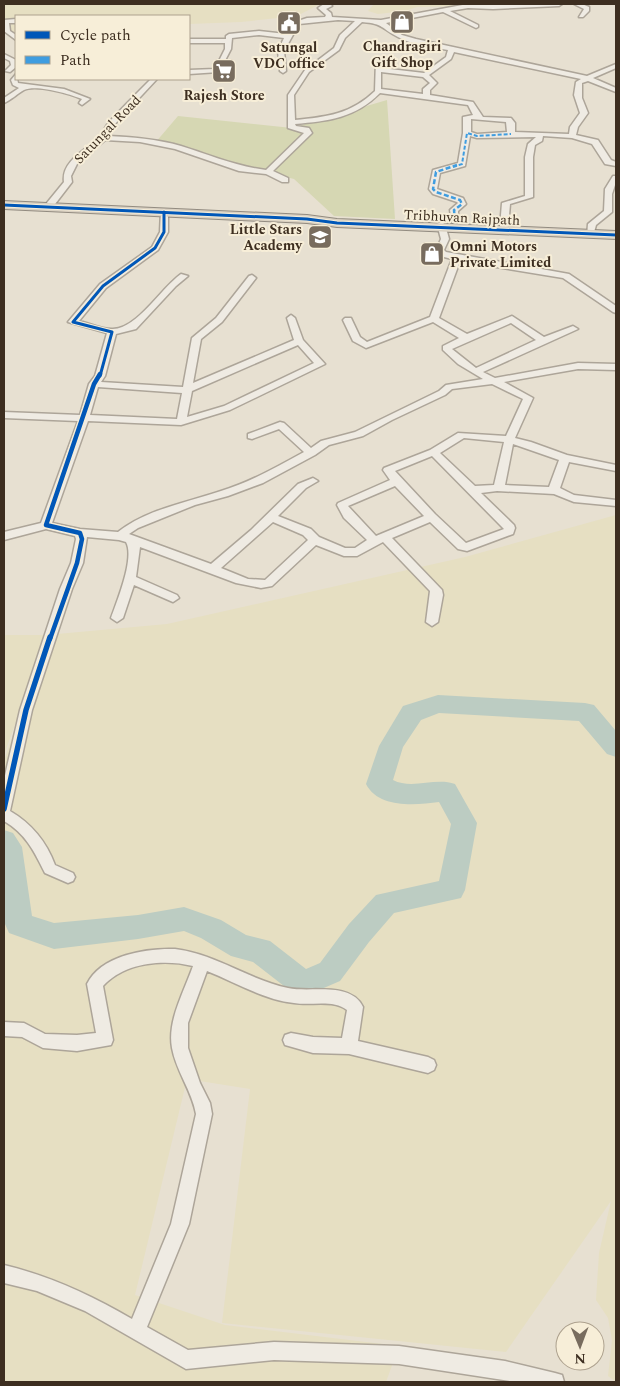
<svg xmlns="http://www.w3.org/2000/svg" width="620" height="1386" font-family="Spectral,serif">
  <rect width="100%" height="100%" fill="#e7e0d1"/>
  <g fill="#e6dfc2">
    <polygon points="4,4 320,4 297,16 241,22 189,24 189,16 16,16 16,43 4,24"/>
    <polygon points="374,4 457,4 458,6 417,7 405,11 378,14 368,11"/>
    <polygon points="616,515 616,1382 608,1376 612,1340 608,1318 596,1300 599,1253 611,1201 506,1352 222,1323 250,1089 187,1079 135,1295 225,1325 399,1346 386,1382 4,1382 4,761 30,683 4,755 4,635 46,635 167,624 465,557"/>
  </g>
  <polygon fill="#d6d7b3" points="387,100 395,219 334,216 294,179 155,143 178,116 292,128"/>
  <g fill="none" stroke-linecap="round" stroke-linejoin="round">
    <path fill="#bcccc2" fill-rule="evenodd" d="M438,695L585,703L594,705L616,731V757L607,754L579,721L439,713L421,720L403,747L393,780C412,790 435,777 455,784L477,823L465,890L461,898L394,913L369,942L340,981L303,997L293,993L253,962L231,956L201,938L184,931L138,939L54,949L9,933L5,924L4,913V830L13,833L22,847L32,916L54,923L138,915L184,907L221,920L246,935L270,941L306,969L320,963L349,924L376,895L439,881L451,824L439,802C416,805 379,809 366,784L379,746L403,706Z"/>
    <defs>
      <g id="minor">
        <path d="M324,4H330L332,6L326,9L331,13L332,17L381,20L468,4H562L559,6L493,9L468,8L450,11L478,25V27L476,28L443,12L386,23L402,35L416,39L587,76L616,64V68L593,78L616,88V92L588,81L582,83V98L588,113L578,127L576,135L598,140L611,160L616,162V166L605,164L592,144L572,138L543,136L542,141L535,145L533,157V197L510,204L508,227L504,229L500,227L502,203L525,196V157L528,144L536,137L477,138L470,136L465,166L440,173L437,189L463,198L466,204L458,211V223H452L450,210L458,203L457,202L433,194L429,189L433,170L458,163L463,133V117L473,115L468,105L380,93C355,118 329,121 295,124L296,126L309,128L312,133L273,171L288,178V182H282L266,174L239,171L175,149L140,142L105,140L77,164L71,176L72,182L52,208H46V204L64,182C61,161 87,149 99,138C103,133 105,126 110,121C123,107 137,93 151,79H157L114,125L108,136C132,137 157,139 181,146C210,155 235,166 266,170L304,133L288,128V95L305,70L334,48L340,35L355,21L338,20L299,24L284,51L286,71L283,73L280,71L278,51L284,38L259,35L232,38L231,49L219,72L189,74V70L215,69L225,49V43H189V39H226V36L229,34L259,31L286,34L295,22L307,18L325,17L326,15L318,8ZM362,22C385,24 380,28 398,37C412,45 432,47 448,50L446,57L424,73L381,68V60L376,59L375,91C351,114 327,117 295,120L294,95L309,72L339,50L345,38ZM454,52L581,79L576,82L574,95L580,113L570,127L569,134L515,132V123L511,118L483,117L473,102L430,95V90L437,83L429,75L451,59ZM381,72L423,77L430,83L423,89V94L381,89ZM471,119L506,122L507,132L477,134L471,132Z"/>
        <polygon points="574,4 582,4 589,7 589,11 583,17 579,17 584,9"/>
        <polygon points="16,19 16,23 9,23 10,31 16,35 16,40 4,31 4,20"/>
        <polygon points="4,54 16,60 16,67 10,72 5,71 11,65 10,61 4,58"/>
        <path d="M16,74L18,83L64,89L90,99L82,105L79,103L82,99C70,94 36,84 24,90C17,94 11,100 4,103V98L19,88L13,85L11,80Z"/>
        <polygon points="613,176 616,176 616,182 612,194 612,212 596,225 593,236 587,236 588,224 604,211 605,189"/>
        <path d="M161,210L168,212V232L158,250L106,288L79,321C89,323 103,330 113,329C138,328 160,289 181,274L188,276L176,286L136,329L116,334L105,376L101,382L183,387L192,338L216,318L249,276L252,275L256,278L222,322L201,339L193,383L294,340L287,318L291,315L295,318L303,340L325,364L230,410L181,425L88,421L52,523L80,529L118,532C147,509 186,503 221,491C250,482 277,467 304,452L279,429L252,439L248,438V434L280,422L284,423L311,448L321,441L355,432L439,391L446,385L483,379L458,364L443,350V346L459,338L433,322L366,348L353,341L343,320L345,318H351L360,337L367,342L430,317L452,259L440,256L436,250L441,239L437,224L441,222L445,224L449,239L444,250L446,252L569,274L616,306V313L613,312L563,278L460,261L439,318L467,334L512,316L544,337L573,326L578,329L483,372L495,378L578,363L616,364V370L578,369L504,382L533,398L515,438L531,442L567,455L616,465V471L569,462L560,488L574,495L616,500V506L574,502L554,494L497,491L481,493L514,525L515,528L513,534L467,551L458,549L430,522L392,538L442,590L443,595L438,622L432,626L426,622L430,591L383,542L357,556H344L316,545L272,586L261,588L236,583L140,547L136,577L177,595L179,598L173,602L134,585L123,618L117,622L111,618C117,601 135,558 126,542L119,540L87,537L83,563L72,589L32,710L10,811C32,824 46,841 55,865L73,873L75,877L73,881L68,883L45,873C34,851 26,834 4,821V780L20,710L60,589L71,563L76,539L75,536L46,529L4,540V532L41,523L78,421L4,418V412L80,415L89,384L95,376L107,333L68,322L100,284L152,247L160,232ZM511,323L536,340L476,368L452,349ZM298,345L314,363L224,406L187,417L192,391ZM492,384L523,399L506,436L458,433L430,450L384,468L383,470L390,480L338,503L337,505L344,518L367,540L355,548H345L319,537L311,529L278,516L306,488L318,481L313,478L298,484L251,530L211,564L129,534L138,528L195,505L228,496L263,483L315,455L329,445L363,436L392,420L445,395L452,389ZM98,387L182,393L177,419L90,415ZM464,438L504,442L494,485L475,486L440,453ZM513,444L559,460L549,487L505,485ZM432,456L504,529L466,543L435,514L395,471ZM395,486L424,516L376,536L348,506ZM273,522L303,535L308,540L265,580L248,579L221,568Z"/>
        <path d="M175,949C216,954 249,980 288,988C310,993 351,981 363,1007L358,1041L428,1057L434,1060L436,1065L434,1070L428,1073L349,1054L313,1053L285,1045L283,1040L285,1035L291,1033L313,1037L342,1038L347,1010C333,999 311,1006 294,1003C264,1000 235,982 207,971L188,1023V1048L200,1083L210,1103L212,1114L189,1224L147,1327L188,1350L274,1342L399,1346L505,1361L555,1373L562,1375L564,1382H517L399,1364L274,1360L186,1369L85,1311L37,1291L4,1283V1265C50,1276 91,1295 132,1319L171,1224L196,1114C192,1091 176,1071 172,1048C167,1021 184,992 193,966C164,959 125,962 103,986L113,1040L111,1045L77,1051L43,1048L22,1037L4,1036V1022L24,1023L45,1034L77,1035L96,1033L87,984C101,955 147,948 175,949Z"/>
      </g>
      <polygon id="highway" points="4,201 307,215 337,219 616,231 616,239 337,227 307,223 4,209"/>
    </defs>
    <use href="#minor" stroke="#ada599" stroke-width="3"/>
    <use href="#highway" stroke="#928b80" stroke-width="2"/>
    <use href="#minor" fill="#efebe3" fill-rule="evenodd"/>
    <use href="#highway" fill="#dad1c2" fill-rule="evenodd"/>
    <polyline stroke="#3f9de0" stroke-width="2" stroke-dasharray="4 2" stroke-linecap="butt" points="453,167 462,164 467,133 477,136 511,134"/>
    <polyline stroke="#3f9de0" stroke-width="2.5" stroke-dasharray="5 2.5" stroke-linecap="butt" points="455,221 454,210 462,204 460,200 436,192 433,189 436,172 457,165"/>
    <defs>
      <g id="cycleway-far2">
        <polyline points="4,205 307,219 337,223 616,235"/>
        <polyline points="100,376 112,332 73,322 103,286 155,248 164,232 164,212"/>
      </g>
      <polyline id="cycleway-far1" points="50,639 77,563 82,539 80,533 46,525 94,384 100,374"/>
      <polyline id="cycleway" points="4,809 26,710 50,637"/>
    </defs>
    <use href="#cycleway-far2" stroke="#f7eed8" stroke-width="5"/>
    <use href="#cycleway-far1" stroke="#f7eed8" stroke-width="7"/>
    <use href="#cycleway" stroke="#f7eed8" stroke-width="9"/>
    <use href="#cycleway-far2" stroke="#0057b8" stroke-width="3"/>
    <use href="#cycleway-far1" stroke="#0057b8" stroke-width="4.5"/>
    <use href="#cycleway" stroke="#0057b8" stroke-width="5.5"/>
  </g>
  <defs>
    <symbol id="shop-square" viewBox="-11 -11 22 22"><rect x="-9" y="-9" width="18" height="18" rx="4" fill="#786c5e" stroke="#f7eed8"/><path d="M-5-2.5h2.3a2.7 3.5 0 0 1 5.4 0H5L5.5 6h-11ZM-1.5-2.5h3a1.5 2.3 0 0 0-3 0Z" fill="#fff"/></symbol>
    <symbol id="civic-square" viewBox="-11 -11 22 22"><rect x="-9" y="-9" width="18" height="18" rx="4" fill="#786c5e" stroke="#f7eed8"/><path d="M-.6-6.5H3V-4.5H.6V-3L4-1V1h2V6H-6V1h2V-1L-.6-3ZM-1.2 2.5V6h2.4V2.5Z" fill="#fff"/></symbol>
    <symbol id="supermarket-square" viewBox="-11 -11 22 22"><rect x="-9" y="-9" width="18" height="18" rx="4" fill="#786c5e" stroke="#f7eed8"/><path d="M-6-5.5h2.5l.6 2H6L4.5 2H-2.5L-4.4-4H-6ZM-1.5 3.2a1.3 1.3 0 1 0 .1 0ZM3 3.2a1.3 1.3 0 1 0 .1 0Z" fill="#fff"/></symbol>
    <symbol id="school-square" viewBox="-11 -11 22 22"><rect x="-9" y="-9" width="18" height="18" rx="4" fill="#786c5e" stroke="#f7eed8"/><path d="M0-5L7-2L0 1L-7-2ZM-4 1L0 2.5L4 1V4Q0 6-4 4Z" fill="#fff"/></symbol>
  </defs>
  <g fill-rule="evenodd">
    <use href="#shop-square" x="388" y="8" width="28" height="28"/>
    <use href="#civic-square" x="275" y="9" width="28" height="28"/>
    <use href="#supermarket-square" x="210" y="57" width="28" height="28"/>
    <use href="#school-square" x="306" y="223" width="28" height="28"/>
    <use href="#shop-square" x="418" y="240" width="28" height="28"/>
  </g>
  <g text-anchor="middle" stroke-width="4" stroke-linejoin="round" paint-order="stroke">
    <g font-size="14" font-weight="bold" fill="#3d2e20" stroke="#f7eed8">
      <text x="402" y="51">Chandragiri<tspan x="402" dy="16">Gift Shop</tspan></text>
      <text x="289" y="52">Satungal<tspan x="289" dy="16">VDC office</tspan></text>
      <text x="224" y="100">Rajesh Store</text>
      <text x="302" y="234" text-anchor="end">Little Stars<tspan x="302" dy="16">Academy</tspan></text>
      <text x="450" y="251" text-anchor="start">Omni Motors<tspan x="450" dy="16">Private Limited</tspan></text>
    </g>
    <g font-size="14" fill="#3d2e20" stroke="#f7eed8">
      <text transform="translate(107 129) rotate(-46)" y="5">Satungal Road</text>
      <text transform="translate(462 217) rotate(3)" y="5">Tribhuvan Rajpath</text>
    </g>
  </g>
  <rect width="620" height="1386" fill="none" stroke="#3d2e20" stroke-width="10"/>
  <rect x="15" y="15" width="175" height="65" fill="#f7eed8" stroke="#ada18e"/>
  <rect x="25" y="31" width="25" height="8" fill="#0057b8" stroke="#ada18e"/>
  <text x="60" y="40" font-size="15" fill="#3d2e20">Cycle path</text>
  <rect x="25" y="56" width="25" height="8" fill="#3f9de0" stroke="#ada18e"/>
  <text x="60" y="65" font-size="15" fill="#3d2e20">Path</text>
  <g transform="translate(580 1346) rotate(179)"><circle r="24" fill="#f7eed8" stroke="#ada18e"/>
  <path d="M0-4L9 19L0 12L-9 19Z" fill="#786c5e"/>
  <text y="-8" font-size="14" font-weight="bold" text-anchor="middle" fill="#3d2e20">N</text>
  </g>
</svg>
